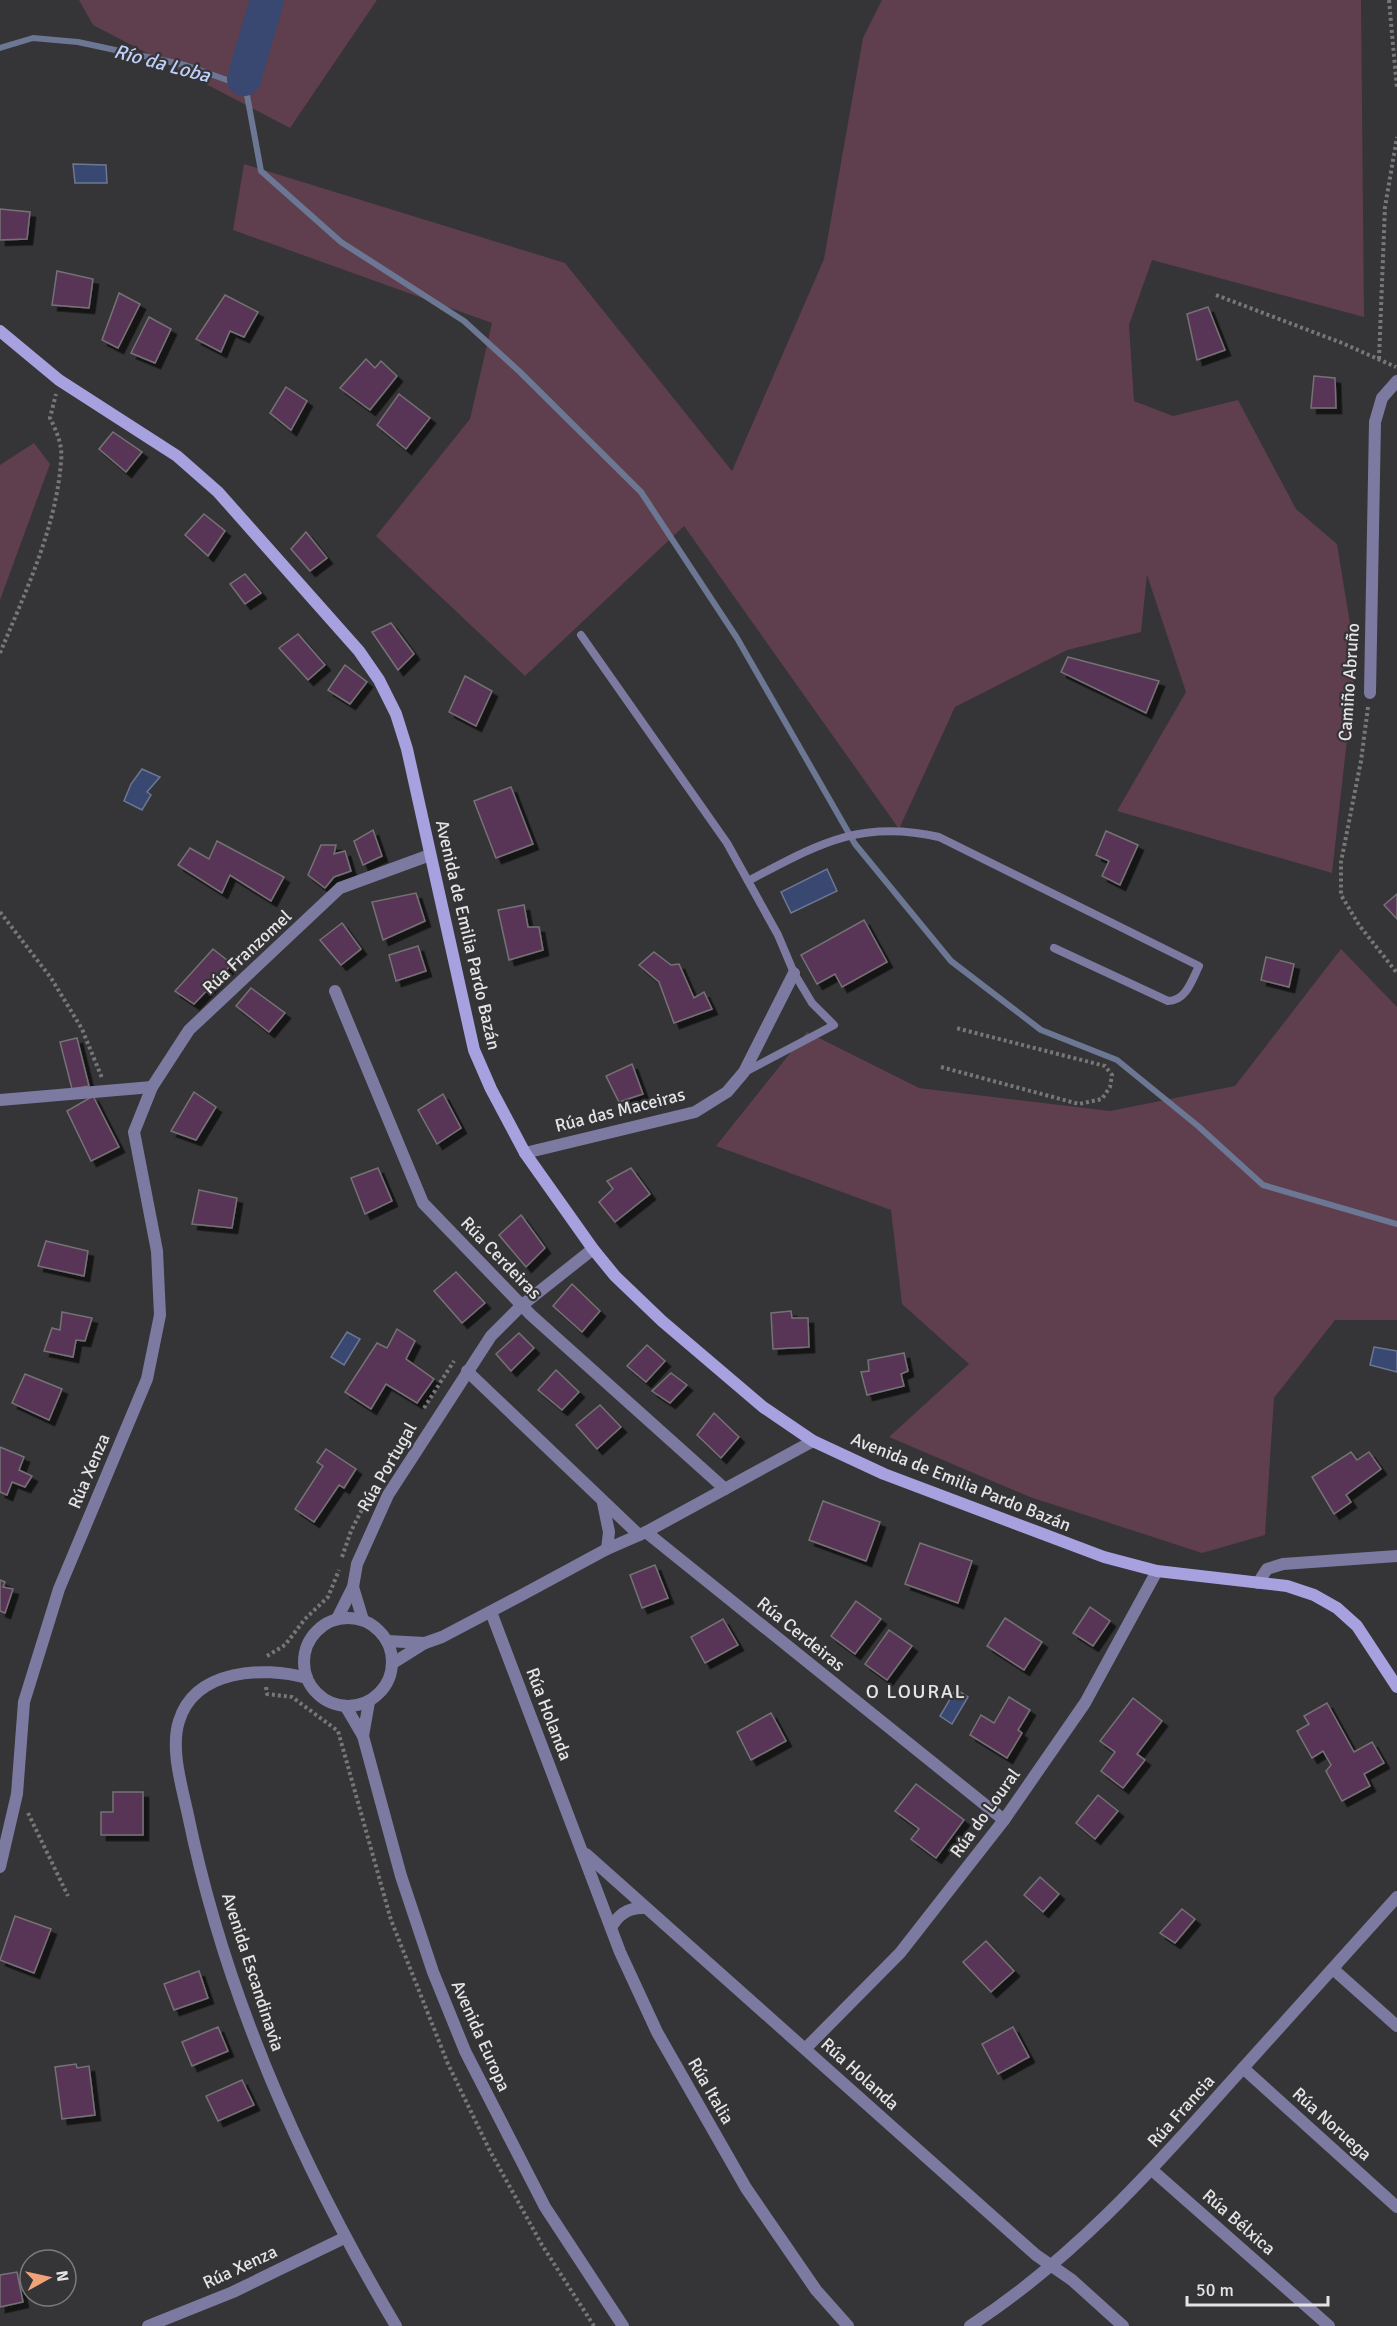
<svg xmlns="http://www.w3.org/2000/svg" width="1397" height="2326" font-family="Signika,sans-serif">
  <defs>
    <filter id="shadow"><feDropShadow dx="5.5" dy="5.5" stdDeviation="0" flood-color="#0009"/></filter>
  </defs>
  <rect width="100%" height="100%" fill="#353436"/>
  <g fill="#5f3e4e">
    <polygon points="79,0 377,0 290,128 93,25"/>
    <polygon points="882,0 1361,0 1364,317 1152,260 1129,325 1134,401 1173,416 1238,400 1296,509 1337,544 1356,660 1332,873 1117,811 1186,692 1147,575 1141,632 1067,650 955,707 899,829 684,526 525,676 376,536 470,419 492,323 233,230 244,164 565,263 732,471 824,259 863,38"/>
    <polygon points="34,443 50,464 0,600 0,465"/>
    <polygon points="1341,949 1397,1007 1397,1320 1335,1320 1274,1398 1265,1535 1202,1553 1030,1497 889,1437 969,1364 902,1304 891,1210 716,1146 807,1032 919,1088 1110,1111 1235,1086"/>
  </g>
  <g fill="#394871" stroke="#6c7794" stroke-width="1.5">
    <polygon points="73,164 106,165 107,183 75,183"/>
    <polygon points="142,769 160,777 147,792 151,795 142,810 124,801 131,784"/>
    <polygon points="827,869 837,891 791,913 781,892"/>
    <polygon points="347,1332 360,1339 344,1365 331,1357"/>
    <polygon points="1374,1347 1397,1351 1397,1372 1370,1365"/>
    <polygon points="956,1689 968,1697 952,1724 940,1716"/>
  </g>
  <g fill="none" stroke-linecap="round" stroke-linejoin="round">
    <polyline stroke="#6c7794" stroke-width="6" points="0,48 33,38 78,42 185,65 227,80 244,79 261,171 341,242 464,321 520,372 641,492 737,638 855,844 951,961 1041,1030 1117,1060 1198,1126 1263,1185 1397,1224"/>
    <polyline stroke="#394871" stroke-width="34" points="244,79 267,0"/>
  </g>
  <g fill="#593557" stroke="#757274" stroke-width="1.5" filter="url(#shadow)">
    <polygon points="0,209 30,212 27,239 0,240"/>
    <polygon points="57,271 93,279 89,308 52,305"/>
    <polygon points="119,293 140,304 118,348 102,340"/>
    <polygon points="225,295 258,312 244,337 230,331 221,352 196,339"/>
    <polygon points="1208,307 1225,350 1197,360 1187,314"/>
    <polygon points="149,317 171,329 155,363 131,353"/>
    <polygon points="366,359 375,368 381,361 397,376 370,410 340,388"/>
    <polygon points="1314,376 1335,378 1336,408 1311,408"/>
    <polygon points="286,387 307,401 291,430 270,413"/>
    <polygon points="399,394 430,418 406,449 377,425"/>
    <polygon points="113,432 142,452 126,472 99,449"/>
    <polygon points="204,514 225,531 208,556 185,535"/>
    <polygon points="306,532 327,558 310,571 291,549"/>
    <polygon points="245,574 261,593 245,604 230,584"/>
    <polygon points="391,623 414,654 398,670 372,632"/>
    <polygon points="298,634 325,665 308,680 279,648"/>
    <polygon points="1068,657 1159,681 1146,713 1061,672"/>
    <polygon points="345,665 367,682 350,704 328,690"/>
    <polygon points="465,676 492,691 476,726 449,712"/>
    <polygon points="511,787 533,844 496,858 474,801"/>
    <polygon points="373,830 382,856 363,865 354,841"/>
    <polygon points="1106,831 1138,845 1120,885 1102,876 1109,861 1096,855"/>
    <polygon points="217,841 284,877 271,901 230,875 222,893 178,865 190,848 209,859"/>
    <polygon points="321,845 336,845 334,854 345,851 351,871 334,877 325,888 308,875"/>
    <polygon points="416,893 425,921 383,940 372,902"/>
    <polygon points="1397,894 1397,919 1384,905"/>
    <polygon points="524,905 528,927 539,927 543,950 509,960 498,910"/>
    <polygon points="864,920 887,962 842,987 835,974 817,984 801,955"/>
    <polygon points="342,923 361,949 341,965 320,940"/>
    <polygon points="418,946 426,971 396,981 389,955"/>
    <polygon points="213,949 232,964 194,1004 175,991"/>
    <polygon points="654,952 671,965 679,964 694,998 704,992 712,1009 674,1023 659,982 639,965"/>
    <polygon points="1266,957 1294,964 1289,987 1261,980"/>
    <polygon points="251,988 285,1013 269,1032 236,1006"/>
    <polygon points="77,1038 89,1086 72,1089 60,1042"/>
    <polygon points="632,1064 643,1094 619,1102 606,1076"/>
    <polygon points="194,1092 216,1107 196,1140 171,1131"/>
    <polygon points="443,1094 461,1128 437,1144 418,1110"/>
    <polygon points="93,1096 119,1147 91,1161 67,1111"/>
    <polygon points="378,1168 392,1201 365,1214 351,1178"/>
    <polygon points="631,1168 650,1194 615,1222 599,1202 613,1189 607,1181"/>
    <polygon points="199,1190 237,1198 232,1228 192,1224"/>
    <polygon points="521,1215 545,1248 526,1267 499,1235"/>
    <polygon points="46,1241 88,1251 84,1276 38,1266"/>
    <polygon points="456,1272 485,1303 462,1323 434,1291"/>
    <polygon points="572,1284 600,1311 582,1332 553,1306"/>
    <polygon points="791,1311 792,1318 808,1318 809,1347 773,1349 771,1313"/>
    <polygon points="62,1312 92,1318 85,1341 76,1340 73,1357 44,1351 52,1328 60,1330"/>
    <polygon points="397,1329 415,1341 406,1359 434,1379 417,1403 386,1384 371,1409 345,1392 377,1343 387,1348"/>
    <polygon points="519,1333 534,1348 511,1371 496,1354"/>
    <polygon points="647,1345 665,1361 646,1382 627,1366"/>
    <polygon points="904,1353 908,1371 901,1374 904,1386 867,1395 861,1372 869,1371 868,1360"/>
    <polygon points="556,1370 579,1392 562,1410 538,1390"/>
    <polygon points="671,1373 687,1385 670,1403 652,1391"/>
    <polygon points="25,1374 62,1389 49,1420 12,1403"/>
    <polygon points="600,1405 621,1427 597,1449 576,1425"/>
    <polygon points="714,1413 739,1437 721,1458 697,1435"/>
    <polygon points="0,1447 24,1457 19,1470 32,1476 25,1487 12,1482 7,1495 0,1492"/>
    <polygon points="326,1449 356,1469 344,1488 339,1485 314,1522 295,1509 323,1466 317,1462"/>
    <polygon points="1351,1452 1357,1460 1369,1452 1381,1469 1346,1495 1351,1502 1334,1514 1312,1477"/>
    <polygon points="823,1501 880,1522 866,1561 809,1540"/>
    <polygon points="920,1543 972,1561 958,1603 905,1584"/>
    <polygon points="655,1565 668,1598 642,1608 630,1575"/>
    <polygon points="0,1580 5,1582 3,1587 13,1589 5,1613 0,1611"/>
    <polygon points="856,1601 881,1619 855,1654 831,1636"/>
    <polygon points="1090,1607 1110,1621 1093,1646 1073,1633"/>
    <polygon points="1005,1618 1042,1642 1024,1670 987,1646"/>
    <polygon points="723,1619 738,1645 705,1663 691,1637"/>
    <polygon points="889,1630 912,1646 887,1680 865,1664"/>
    <polygon points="1009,1697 1030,1710 1018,1730 1022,1733 1007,1758 970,1735 981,1715 994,1723"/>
    <polygon points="1133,1698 1162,1721 1137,1754 1145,1760 1123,1788 1101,1771 1115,1752 1100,1741"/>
    <polygon points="1327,1703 1354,1752 1372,1742 1384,1763 1364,1774 1370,1786 1342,1801 1326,1771 1331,1765 1323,1751 1312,1758 1297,1731 1309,1724 1304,1716"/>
    <polygon points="771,1713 786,1741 751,1760 737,1732"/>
    <polygon points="916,1784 964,1820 936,1858 911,1839 919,1829 895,1811"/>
    <polygon points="113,1792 143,1792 143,1835 101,1835 101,1812 113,1812"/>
    <polygon points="1098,1795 1118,1811 1095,1839 1076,1823"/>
    <polygon points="1040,1877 1059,1894 1043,1912 1024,1895"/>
    <polygon points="1182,1909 1195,1919 1175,1943 1160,1933"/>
    <polygon points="15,1916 51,1929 34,1973 0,1960"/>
    <polygon points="986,1941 1014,1971 991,1992 963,1962"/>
    <polygon points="199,1971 208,1998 174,2010 164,1984"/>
    <polygon points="218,2027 228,2051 192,2066 182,2042"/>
    <polygon points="1013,2027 1029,2057 998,2074 982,2044"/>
    <polygon points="76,2064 77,2068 89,2066 95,2115 62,2119 55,2067"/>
    <polygon points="242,2080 254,2105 218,2121 206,2096"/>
    <polygon points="17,2272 23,2302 0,2307 0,2275"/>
  </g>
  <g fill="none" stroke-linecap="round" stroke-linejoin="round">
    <g stroke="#777778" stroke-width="4" stroke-dasharray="3 3" stroke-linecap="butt">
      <polyline points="1389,0 1397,89"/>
      <polyline points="1216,295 1342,343 1396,367"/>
      <polyline points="1379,359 1385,207 1397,137"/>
      <path d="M0,653C25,593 56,528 61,462C63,446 57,432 50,418L56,394"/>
      <polyline points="1368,707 1361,761 1341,862 1341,895 1359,925 1397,973"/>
      <polyline points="0,912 51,978 82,1029 102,1078"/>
      <polyline points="941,1067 1079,1104 1102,1099 1110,1087 1112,1075 1105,1066 956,1028"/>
      <polyline points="424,1408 454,1361"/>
      <polyline points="342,1557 351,1531 372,1490"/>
      <polyline points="267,1656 285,1645 305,1619 328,1597 339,1570"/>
      <polyline points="266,1687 267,1694 292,1697 338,1731 391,1920 448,2064 490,2151 542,2245 594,2326"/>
      <polyline points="28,1813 68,1896"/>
    </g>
    <g stroke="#7d7aa1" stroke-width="8">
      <polyline points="581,635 727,843 778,935 794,973 812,1003 834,1025 745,1072"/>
      <path d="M748,881C817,845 858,819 939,837L1199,966C1192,980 1186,1001 1168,1001L1054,948"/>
    </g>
    <g stroke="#7d7aa1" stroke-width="12">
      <polyline points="1370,693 1375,422 1382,398 1397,381"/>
      <polyline points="335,991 423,1203 531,1315 725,1489"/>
      <polyline points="0,1100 152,1087"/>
      <polyline points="525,1153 695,1112 727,1092 744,1072 794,973"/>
      <polyline points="467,1371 639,1535"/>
      <polyline points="813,1441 646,1532 1004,1820"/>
      <polyline points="603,1503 609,1532 607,1549"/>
      <polyline points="1258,1583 1267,1569 1283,1564 1397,1556"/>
      <polyline points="353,1587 363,1620"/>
      <polyline points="491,1612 620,1952 657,2032 746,2188 816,2290 848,2326"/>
      <circle cx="348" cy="1662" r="44"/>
      <polyline points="337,1619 353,1587 357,1564 388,1495 491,1336 521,1306 593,1249"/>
      <polyline points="387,1641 425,1643"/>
      <polyline points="393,1663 425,1643 442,1637 520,1596 607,1549 646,1532"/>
      <path d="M307,1678C263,1666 195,1669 179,1721C170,1749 182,1787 188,1815C225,1995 302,2168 396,2326"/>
      <polyline points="346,1707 363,1736 401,1876 433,1972 465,2051 545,2207 623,2326"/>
      <polyline points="363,1736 369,1702"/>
      <polyline points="586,1854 1036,2255 1072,2280 1123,2326"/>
      <polyline points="0,1867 17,1794 24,1702 59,1589 147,1379 160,1315 157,1251 134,1132 152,1087 189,1030 340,888 430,855"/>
      <path d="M611,1928C618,1914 629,1907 645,1908"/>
      <polyline points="1333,1969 1397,2026"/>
      <polyline points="805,2049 900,1953 1004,1820 1085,1703 1157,1571"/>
      <polyline points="1243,2068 1397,2207"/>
      <polyline points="1152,2170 1329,2326"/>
      <polyline points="148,2326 233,2292 344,2238"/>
      <path d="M970,2326C1070,2261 1148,2175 1226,2087C1283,2024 1340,1960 1397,1897"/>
    </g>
    <polyline stroke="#a7a1df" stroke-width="12" points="0,331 59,380 177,456 218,492 359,651 379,680 396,714 407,749 474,1050 491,1089 525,1153 593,1249 615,1276 662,1321 763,1407 813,1441 884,1474 1104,1557 1157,1571 1287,1586 1314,1595 1337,1608 1357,1626 1397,1687"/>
  </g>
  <g text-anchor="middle" stroke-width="4.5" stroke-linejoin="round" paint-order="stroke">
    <g font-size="18" fill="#e4e4e5" stroke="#353436">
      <text transform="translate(1349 682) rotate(-86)" y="6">Camiño Abruño</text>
      <text transform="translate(468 935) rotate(77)" y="6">Avenida de Emilia Pardo Bazán</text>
      <text transform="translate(247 952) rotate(-43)" y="6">Rúa Franzomel</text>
      <text transform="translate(620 1110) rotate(-14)" y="6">Rúa das Maceiras</text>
      <text transform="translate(501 1258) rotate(46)" y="6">Rúa Cerdeiras</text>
      <text transform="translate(387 1467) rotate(-60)" y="6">Rúa Portugal</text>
      <text transform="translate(89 1471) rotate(-67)" y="6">Rúa Xenza</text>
      <text transform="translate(961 1482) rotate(22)" y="6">Avenida de Emilia Pardo Bazán</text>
      <text transform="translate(801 1634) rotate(39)" y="6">Rúa Cerdeiras</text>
      <text transform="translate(549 1714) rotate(69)" y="6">Rúa Holanda</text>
      <text transform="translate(985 1813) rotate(-54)" y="6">Rúa do Loural</text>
      <text transform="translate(253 1972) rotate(72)" y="6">Avenida Escandinavia</text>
      <text transform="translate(481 2036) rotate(66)" y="6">Avenida Europa</text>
      <text transform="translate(860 2074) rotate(42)" y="6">Rúa Holanda</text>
      <text transform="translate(711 2091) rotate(60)" y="6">Rúa Italia</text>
      <text transform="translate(1181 2111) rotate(-48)" y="6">Rúa Francia</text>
      <text transform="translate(1332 2124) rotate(42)" y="6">Rúa Noruega</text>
      <text transform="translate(1239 2222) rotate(41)" y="6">Rúa Bélxica</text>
      <text transform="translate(240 2267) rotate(-25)" y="6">Rúa Xenza</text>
    </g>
    <g font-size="20" font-style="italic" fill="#becef8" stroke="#353436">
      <text transform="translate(162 63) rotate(15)" y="7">Río da Loba</text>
    </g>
    <g font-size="20" letter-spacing="1.5" fill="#e4e4e5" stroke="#353436">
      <text x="916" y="1698">O LOURAL</text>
    </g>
  </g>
  <g transform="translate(48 2278) rotate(82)"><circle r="28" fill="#353436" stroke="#7b7a7c" stroke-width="1.5"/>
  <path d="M0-4.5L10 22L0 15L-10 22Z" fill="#f0a279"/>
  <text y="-9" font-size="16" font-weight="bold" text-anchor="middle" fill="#e4e4e5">N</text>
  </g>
  <path d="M1187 2296v9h141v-9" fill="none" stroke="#e4e4e5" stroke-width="3"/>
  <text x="1196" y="2296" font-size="18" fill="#e4e4e5" stroke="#353436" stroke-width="4.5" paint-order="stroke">50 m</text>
</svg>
